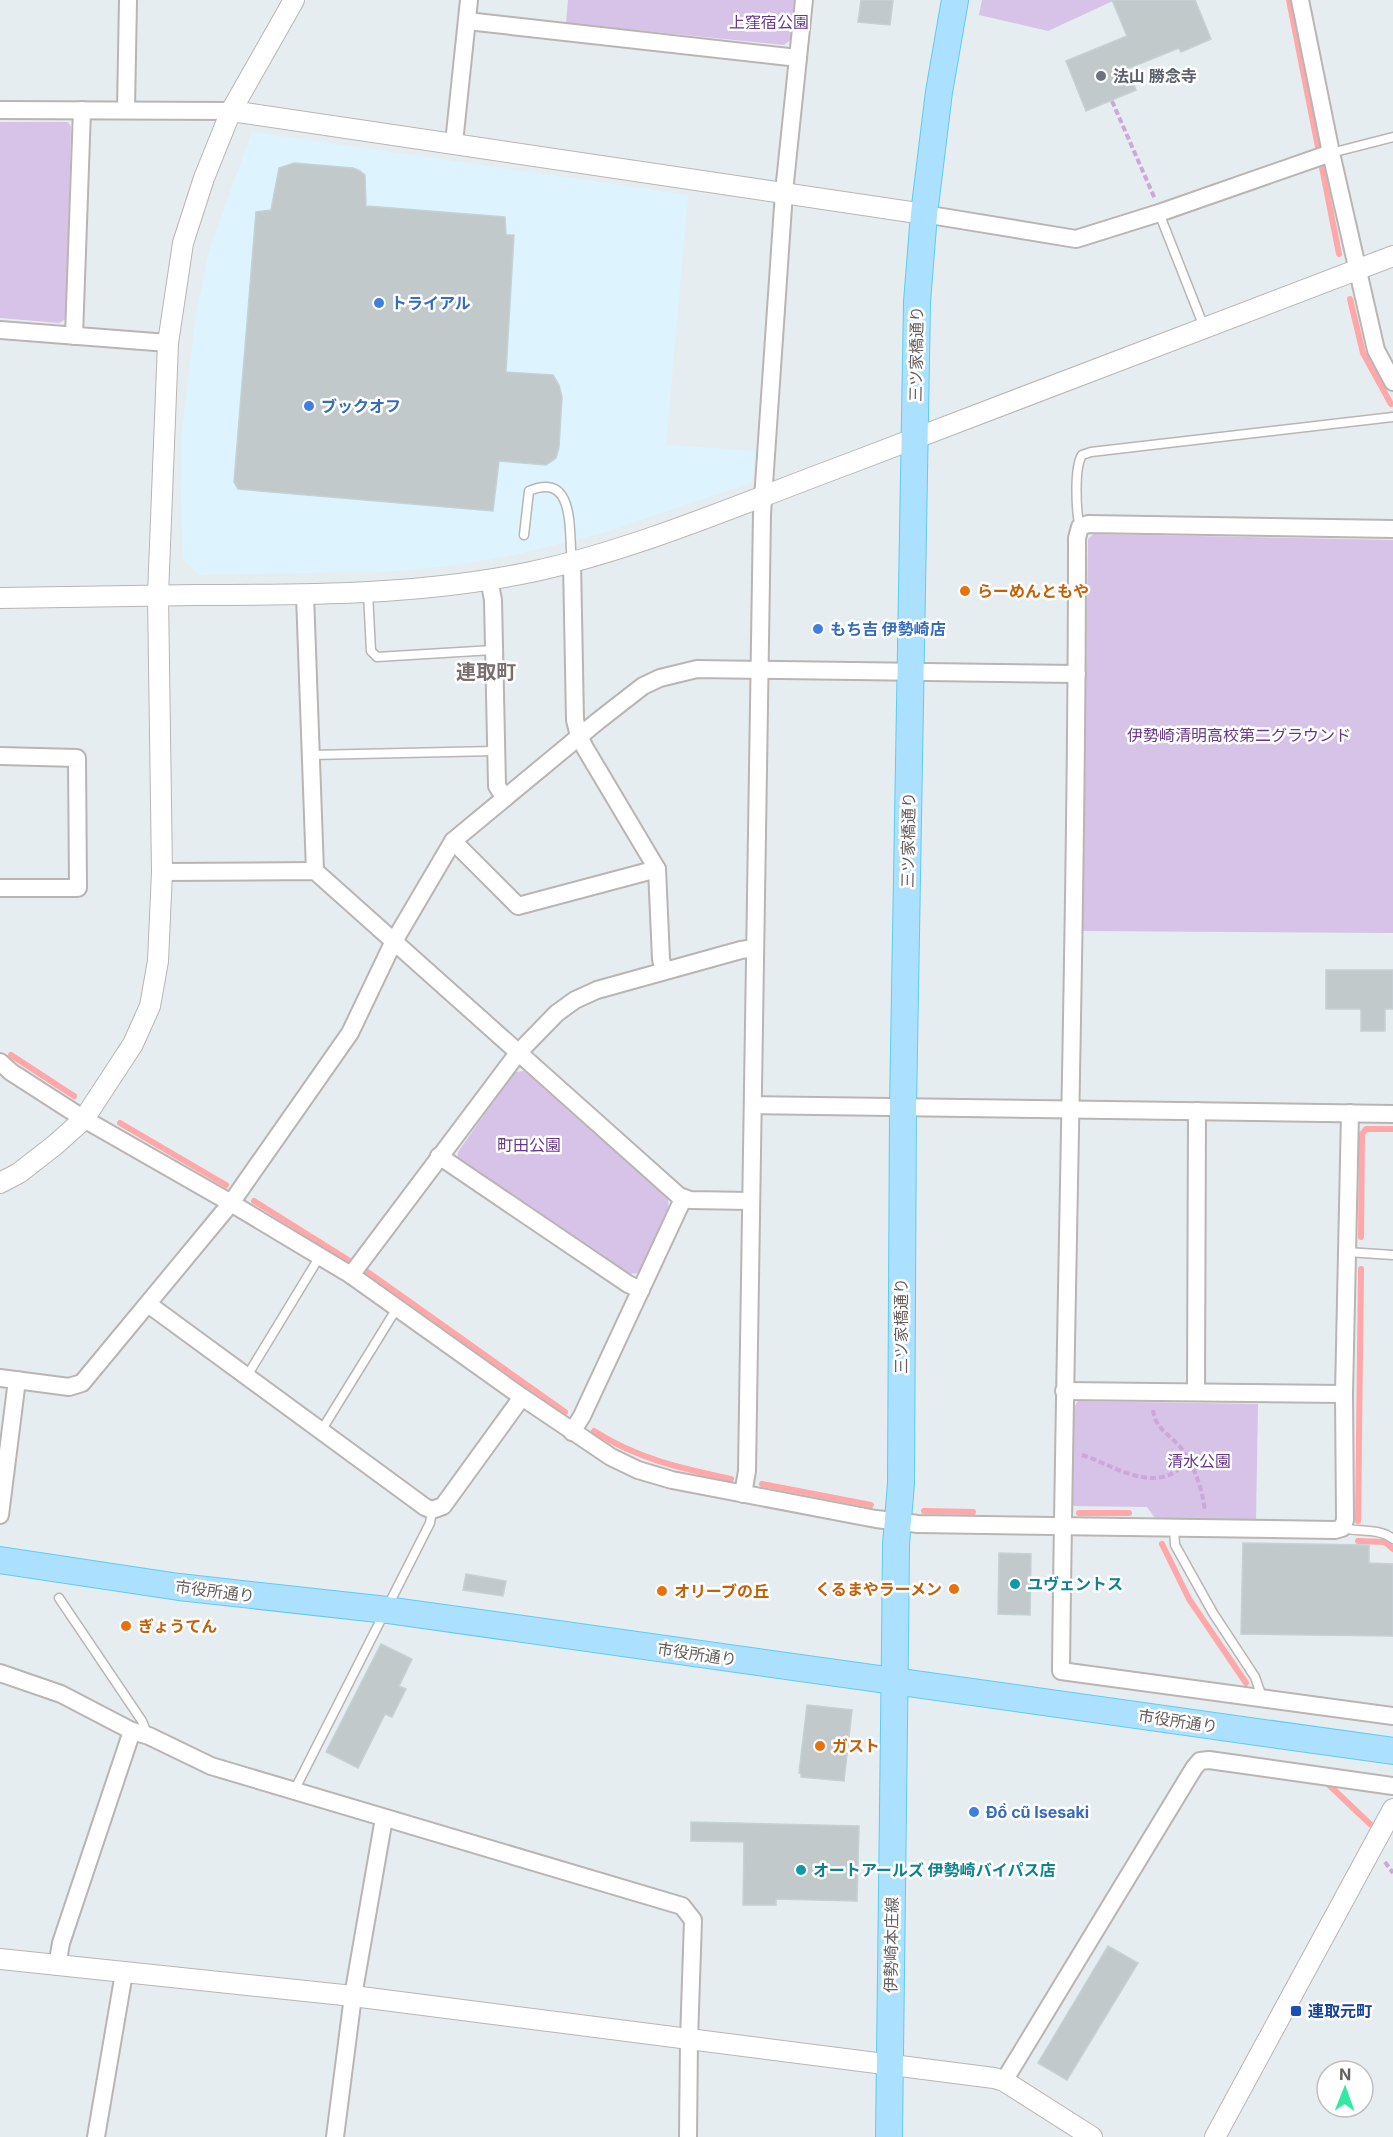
<svg xmlns="http://www.w3.org/2000/svg" width="1393" height="2137" font-family="Inter,'Noto Sans JP',sans-serif">
  <rect width="100%" height="100%" fill="#e6edf0"/>
  <polygon fill="#ddf4fe" points="252,132 688,195 666,445 755,451 752,482 606,532 514,555 454,565 396,571 199,575 183,558 181,498 182,432 189,371 196,315 209,251"/>
  <g fill="#d6c3e7">
    <polygon points="568,0 795,0 793,38 784,45 566,23"/>
    <polygon points="982,0 1115,0 1048,31 979,15"/>
    <polygon points="0,122 68,122 71,127 66,319 59,323 0,318"/>
    <polygon points="1094,534 1393,540 1393,933 1082,931 1088,539"/>
    <polygon points="524,1071 668,1199 669,1210 639,1273 630,1274 457,1161 458,1152 514,1072"/>
    <polygon points="1078,1401 1258,1404 1256,1520 1155,1518 1147,1507 1072,1506 1074,1407"/>
  </g>
  <g fill="none" stroke-linecap="round" stroke-linejoin="round">
    <g stroke="#ffa7a9" stroke-width="6">
      <polyline points="1289,0 1339,254"/>
      <polyline points="1350,299 1363,353 1391,404"/>
      <polyline points="11,1055 74,1096"/>
      <polyline points="120,1123 226,1185"/>
      <polyline points="254,1201 369,1273 565,1412"/>
      <polyline points="1361,1237 1362,1134 1366,1129 1393,1129"/>
      <path d="M594,1431C638,1459 680,1468 731,1479"/>
      <polyline points="762,1484 871,1505"/>
      <polyline points="924,1511 973,1512"/>
      <polyline points="1079,1513 1129,1513"/>
      <polyline points="1358,1521 1361,1269"/>
      <polyline points="1358,1541 1385,1542 1393,1549"/>
      <polyline points="1162,1544 1189,1599 1246,1683"/>
      <polyline points="1329,1785 1370,1824"/>
    </g>
  </g>
  <g fill="#c2c9cb" stroke="#c4d1d5" stroke-width="1.5">
    <polygon points="861,0 893,0 890,25 858,22"/>
    <polygon points="1112,0 1195,0 1211,39 1181,52 1179,48 1127,69 1136,90 1086,111 1066,61 1127,36"/>
    <polygon points="294,163 353,168 360,171 365,175 366,206 505,217 506,235 514,235 506,372 553,375 559,385 562,397 559,447 556,458 546,465 499,461 493,511 238,489 234,482 256,212 271,210 279,168"/>
    <polygon points="1326,970 1393,970 1393,1009 1385,1009 1385,1031 1361,1031 1361,1009 1326,1009"/>
    <polygon points="1243,1543 1369,1545 1369,1563 1393,1564 1393,1636 1241,1634"/>
    <polygon points="999,1553 1031,1554 1030,1615 998,1614"/>
    <polygon points="466,1574 506,1581 503,1596 463,1590"/>
    <polygon points="381,1644 412,1659 399,1686 406,1689 392,1717 385,1714 358,1768 326,1752"/>
    <polygon points="807,1705 852,1710 844,1781 801,1777 801,1773 799,1773"/>
    <polygon points="691,1822 859,1826 857,1901 776,1899 776,1905 743,1905 744,1842 691,1841"/>
    <polygon points="1108,1946 1138,1963 1067,2080 1038,2063"/>
  </g>
  <g fill="none" stroke-linecap="round" stroke-linejoin="round">
    <defs>
      <g id="service">
        <polyline points="1331,153 1393,137"/>
        <polyline points="1159,213 1204,327"/>
        <path d="M1080,527C1076,512 1074,468 1082,455L1091,452L1393,417"/>
        <path d="M524,535L529,491C577,471 568,533 572,561"/>
        <polyline points="368,593 371,651 377,657 493,650"/>
        <polyline points="311,755 495,751"/>
        <polyline points="1347,1252 1393,1255"/>
        <polyline points="247,1376 320,1256"/>
        <polyline points="321,1431 397,1308"/>
        <polyline points="1174,1527 1175,1545 1213,1613 1255,1677 1262,1697"/>
        <path d="M1342,1528C1358,1532 1380,1528 1393,1539"/>
        <polyline points="59,1598 142,1721 148,1736"/>
        <polyline points="294,1791 430,1523 432,1510"/>
      </g>
      <g id="minor">
        <polyline points="1300,0 1331,153 1376,350 1393,382"/>
        <polyline points="467,21 798,58"/>
        <polyline points="126,109 128,0"/>
        <polyline points="0,110 231,111"/>
        <polyline points="454,143 469,0"/>
        <polyline points="924,214 1076,239 1159,213 1331,153"/>
        <polyline points="0,330 168,343"/>
        <polyline points="74,336 82,110"/>
        <path d="M1393,529L1088,524L1080,527L1077,538C1077,915 1065,1293 1061,1671L1393,1716"/>
        <polyline points="572,562 575,720 579,736 585,748 657,869 661,959 664,971"/>
        <polyline points="489,579 493,600 497,786 505,798"/>
        <polyline points="305,595 315,871"/>
        <polyline points="0,756 77,758 78,888 0,888"/>
        <polyline points="453,841 518,906 657,869"/>
        <polyline points="162,872 315,871 679,1196 690,1200 750,1201"/>
        <polyline points="0,1062 11,1072 84,1119 231,1203 351,1275 522,1397 611,1457 638,1470 672,1480 876,1519 918,1524 1335,1530 1342,1528 1345,1520 1344,1394 1350,1113"/>
        <polyline points="753,1105 1393,1114"/>
        <polyline points="439,1156 628,1284 641,1290"/>
        <polyline points="351,1275 518,1053 557,1013 575,1000 597,990 741,950 755,948"/>
        <polyline points="148,1304 425,1507 432,1510 443,1506 522,1397"/>
        <polyline points="0,1378 69,1387 82,1383 231,1203 350,1033 393,943 453,841 598,721 643,686 660,678 697,669 1077,674"/>
        <polyline points="1064,1391 1344,1394"/>
        <polyline points="1196,1392 1197,1111"/>
        <polyline points="572,1432 582,1416 683,1199"/>
        <polyline points="743,1494 747,1471 762,514 784,192 804,0"/>
        <polyline points="0,1515 17,1380"/>
        <polyline points="0,1673 61,1694 132,1731 149,1736 211,1766 682,1906 693,1920 689,2040 688,2137"/>
        <polyline points="57,1966 61,1943 132,1731"/>
        <polyline points="1004,2081 1194,1768 1200,1761 1209,1760 1393,1786"/>
        <polyline points="96,2137 124,1973"/>
        <polyline points="335,2137 353,1996 384,1818"/>
      </g>
      <g id="tertiary">
        <polyline points="231,111 924,214"/>
        <path d="M0,598C66,597 131,596 197,595C309,595 420,595 531,572C638,549 745,502 848,464C1030,395 1211,324 1393,256"/>
        <polyline points="0,1183 19,1173 55,1145 84,1119 133,1044 150,1006 158,961 162,872 158,595 168,343 183,243 204,178 231,111 294,0"/>
        <polyline points="0,1959 353,1996 994,2078 1004,2081 1092,2137"/>
        <polyline points="1215,2137 1393,1809"/>
      </g>
      <g id="primary">
        <polyline points="0,1560 179,1587 387,1610 1393,1751"/>
        <polyline points="889,2137 895,1644 896,1544 901,1483 903,1107 917,302 924,214 939,92 955,0"/>
      </g>
    </defs>
    <use href="#service" stroke="#bab4b3" stroke-width="11"/>
    <use href="#minor" stroke="#bab4b3" stroke-width="20"/>
    <use href="#tertiary" stroke="#bab4b3" stroke-width="22"/>
    <use href="#primary" stroke="#5dccf2" stroke-width="28"/>
    <g stroke="#cea6d9" stroke-width="4" stroke-dasharray="6 3" stroke-linecap="butt">
      <polyline points="1112,101 1155,199"/>
      <path d="M1153,1410C1155,1429 1171,1435 1181,1448C1195,1467 1202,1488 1205,1511"/>
      <path d="M1082,1455C1108,1463 1140,1486 1169,1475C1176,1472 1183,1466 1190,1462"/>
      <polyline points="1385,1862 1393,1873"/>
    </g>
    <use href="#service" stroke="#fff" stroke-width="8"/>
    <use href="#minor" stroke="#fff" stroke-width="16"/>
    <use href="#tertiary" stroke="#fff" stroke-width="20"/>
    <use href="#primary" stroke="#ace0ff" stroke-width="26"/>
  </g>
  <circle fill="#6b7280" stroke="#fff" stroke-width="2" cx="1101" cy="76" r="6"/>
  <g fill="#3f7fe0" stroke="#fff" stroke-width="2">
    <circle cx="379" cy="303" r="6"/>
    <circle cx="309" cy="406" r="6"/>
    <circle cx="818" cy="629" r="6"/>
    <circle cx="974" cy="1812" r="6"/>
  </g>
  <g fill="#e8710a" stroke="#fff" stroke-width="2">
    <circle cx="965" cy="591" r="6"/>
    <circle cx="954" cy="1589" r="6"/>
    <circle cx="662" cy="1591" r="6"/>
    <circle cx="126" cy="1626" r="6"/>
    <circle cx="820" cy="1746" r="6"/>
  </g>
  <g fill="#0f9aa8" stroke="#fff" stroke-width="2">
    <circle cx="1015" cy="1584" r="6"/>
    <circle cx="801" cy="1870" r="6"/>
  </g>
  <rect fill="#1a4fb4" stroke="#fff" stroke-width="2" x="1290" y="2005" width="12" height="12" rx="3"/>
  <g text-anchor="middle" stroke-width="5" stroke-linejoin="round" paint-order="stroke">
    <g font-size="16" fill="#68378b" stroke="#fff">
      <text x="769" y="28">上窪宿公園</text>
      <text x="1239" y="741">伊勢崎清明高校第二グラウンド</text>
      <text x="529" y="1151">町田公園</text>
      <text x="1199" y="1467">清水公園</text>
    </g>
    <g font-size="16" font-weight="bold" fill="#5b616d" stroke="#fff" text-anchor="start">
      <text x="1113" y="82">法山 勝念寺</text>
    </g>
    <g font-size="16" font-weight="bold" fill="#366cbe" stroke="#fff" text-anchor="start">
      <text x="391" y="309">トライアル</text>
      <text x="321" y="412">ブックオフ</text>
      <text x="830" y="635">もち吉 伊勢崎店</text>
      <text x="986" y="1818">Đồ cũ Isesaki</text>
    </g>
    <g font-size="16" fill="#665e5d" stroke="#fff">
      <text transform="translate(916 354) rotate(-89)" y="6">三ツ家橋通り</text>
      <text transform="translate(908 840) rotate(-89)" y="6">三ツ家橋通り</text>
      <text transform="translate(901 1326) rotate(-90)" y="6">三ツ家橋通り</text>
      <text transform="translate(215 1591) rotate(7)" y="6">市役所通り</text>
      <text transform="translate(697 1654) rotate(8)" y="6">市役所通り</text>
      <text transform="translate(1178 1721) rotate(8)" y="6">市役所通り</text>
      <text transform="translate(891 1945) rotate(-89)" y="6">伊勢崎本庄線</text>
    </g>
    <g font-size="16" font-weight="bold" fill="#c56008" stroke="#fff" text-anchor="start">
      <text x="977" y="597">らーめんともや</text>
      <text x="942" y="1595" text-anchor="end">くるまやラーメン</text>
      <text x="674" y="1597">オリーブの丘</text>
      <text x="138" y="1632">ぎょうてん</text>
      <text x="832" y="1752">ガスト</text>
    </g>
    <g font-size="16" font-weight="bold" fill="#0d838f" stroke="#fff" text-anchor="start">
      <text x="1027" y="1590">ユヴェントス</text>
      <text x="813" y="1876">オートアールズ 伊勢崎バイパス店</text>
    </g>
    <g font-size="16" font-weight="bold" fill="#164399" stroke="#fff" text-anchor="start">
      <text x="1308" y="2017">連取元町</text>
    </g>
    <g font-size="20" font-weight="bold" fill="#786f6e" stroke="#fff">
      <text x="486" y="679">連取町</text>
    </g>
  </g>
  <g transform="translate(1345 2089) rotate(1)"><circle r="28" fill="#ffffff" stroke="#c2bfbe" stroke-width="1.5"/>
  <path d="M0-4.5L10 22L0 15L-10 22Z" fill="#32e9a3"/>
  <text y="-9" font-size="16" font-weight="bold" text-anchor="middle" fill="#665e5d">N</text>
  </g>
</svg>
